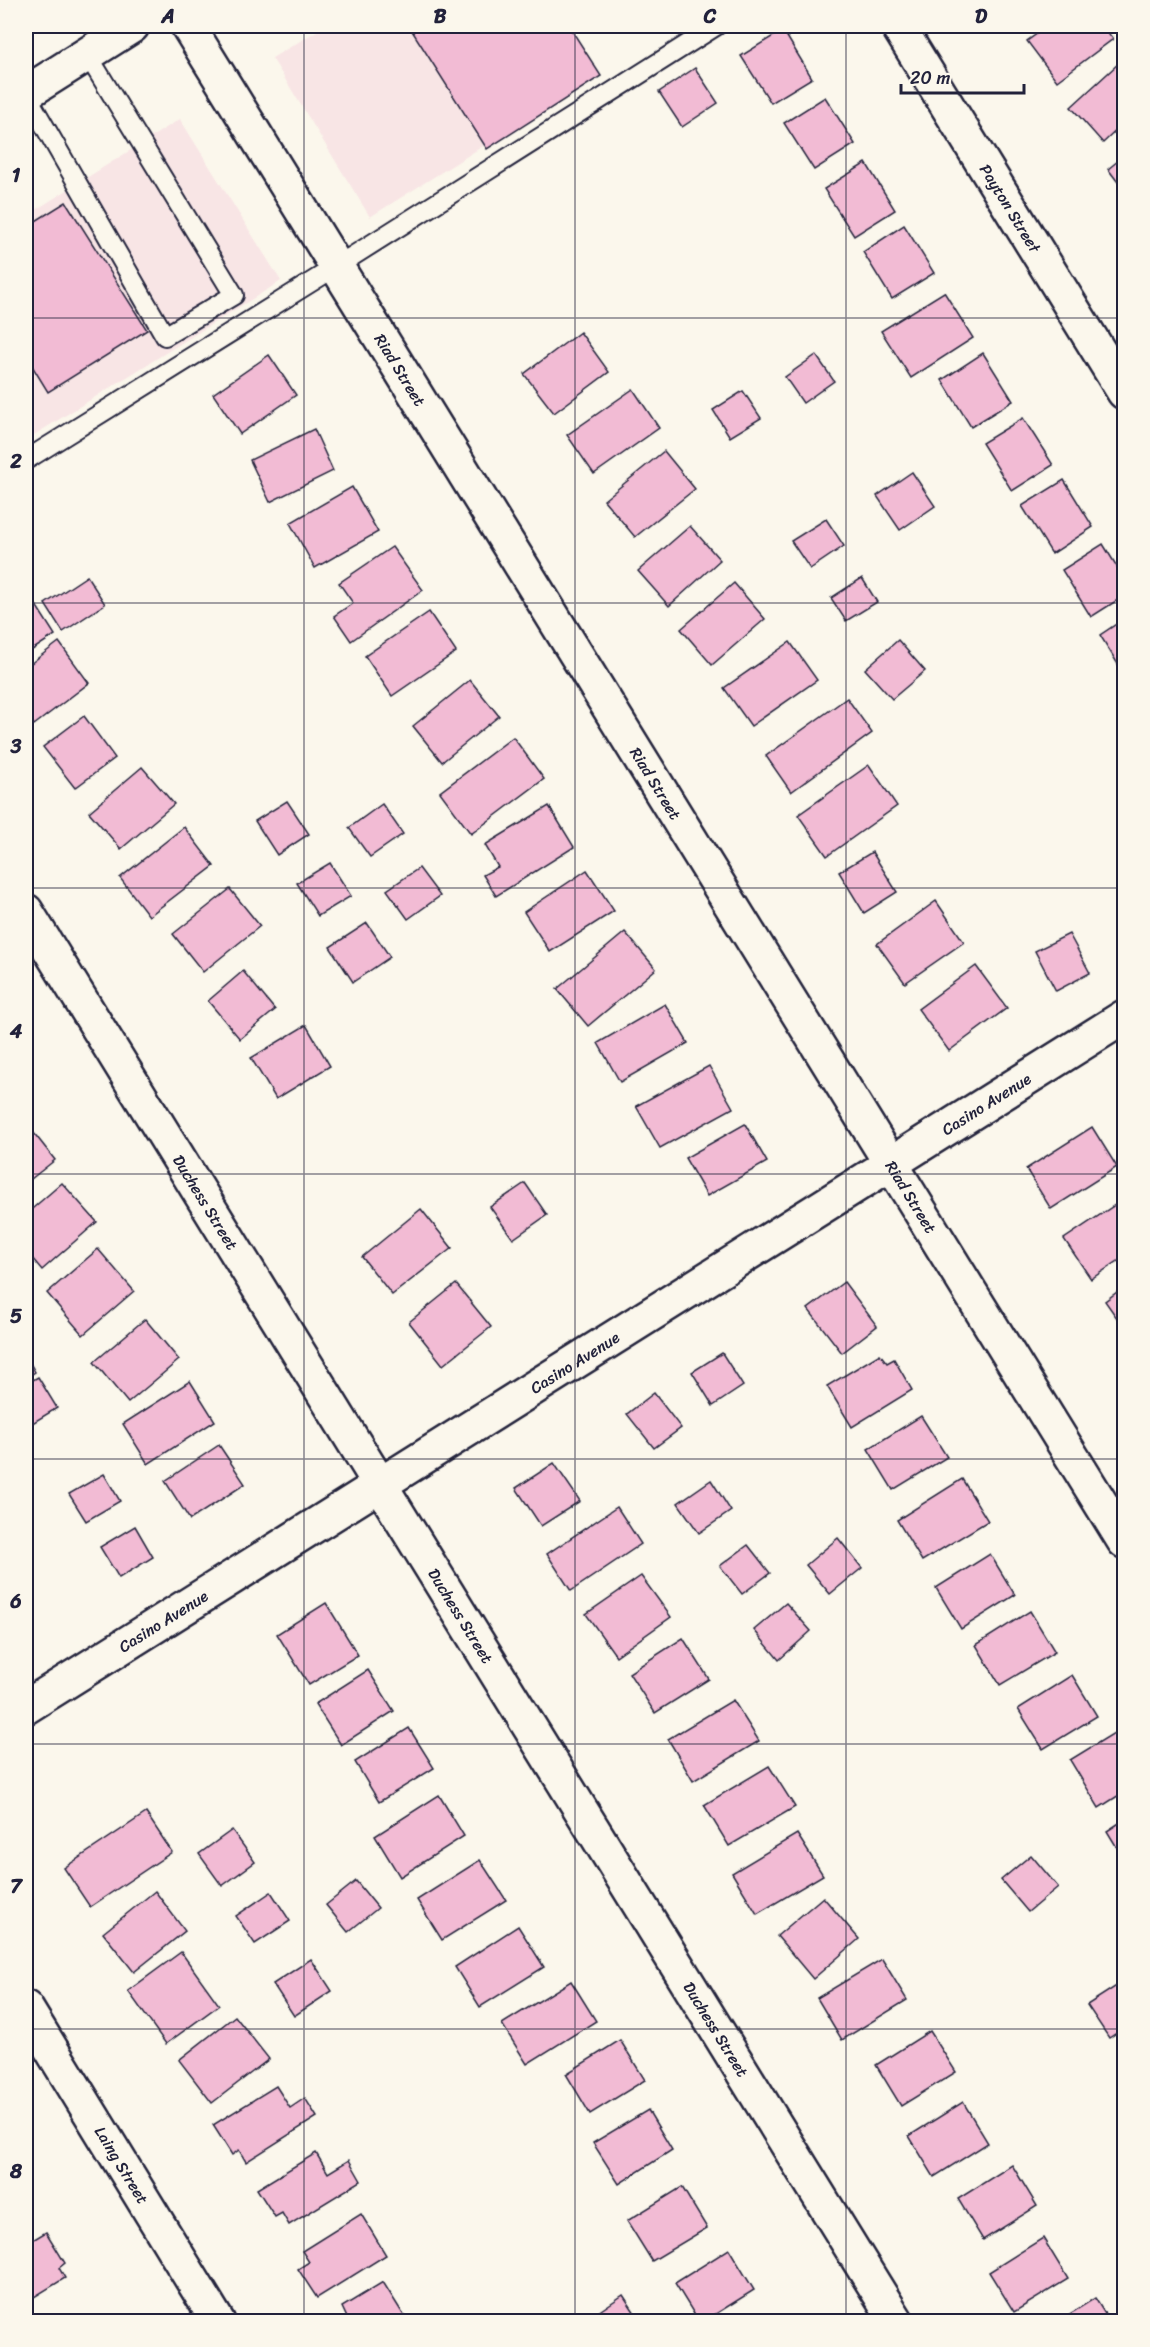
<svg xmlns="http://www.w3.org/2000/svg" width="1150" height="2347" font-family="Sriracha,sans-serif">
  <rect width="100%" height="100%" fill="#fbf7ec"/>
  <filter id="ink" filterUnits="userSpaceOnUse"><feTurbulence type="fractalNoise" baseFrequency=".0167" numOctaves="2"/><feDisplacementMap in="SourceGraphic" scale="12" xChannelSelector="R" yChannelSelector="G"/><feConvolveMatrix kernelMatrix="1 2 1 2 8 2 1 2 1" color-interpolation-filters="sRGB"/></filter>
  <g filter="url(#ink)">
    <g fill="#f8e5e5">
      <polygon points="325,26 565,26 596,75 370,217 272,58"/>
      <polygon points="180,119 281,281 26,440 26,216"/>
    </g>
    <g fill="#f2bbd4" stroke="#22223b" stroke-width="1.5">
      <polygon points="409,26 569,26 601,76 487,149"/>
      <polygon points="1048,26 1103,26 1113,39 1057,81 1027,41"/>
      <polygon points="783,30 812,78 771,103 741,56"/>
      <polygon points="1119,63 1124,68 1124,123 1103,143 1071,107"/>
      <polygon points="695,68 718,103 682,127 659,92"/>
      <polygon points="825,97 855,144 814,170 784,123"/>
      <polygon points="1124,156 1124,190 1108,169"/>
      <polygon points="866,163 895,210 854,236 824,189"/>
      <polygon points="66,202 147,330 48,392 26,356 26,227"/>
      <polygon points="904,225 934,273 892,299 863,252"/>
      <polygon points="944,292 973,338 911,378 881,331"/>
      <polygon points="580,332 609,372 554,413 524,374"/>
      <polygon points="983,353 1013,401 971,427 942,380"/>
      <polygon points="269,355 296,395 240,434 213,394"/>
      <polygon points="816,355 834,381 803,403 785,377"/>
      <polygon points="633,389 659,428 594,474 567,435"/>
      <polygon points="743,391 761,418 730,437 713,410"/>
      <polygon points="1023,418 1053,465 1012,491 982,443"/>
      <polygon points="314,429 333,471 270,502 250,460"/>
      <polygon points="664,451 695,489 635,537 604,500"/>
      <polygon points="912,472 935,506 900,530 877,496"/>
      <polygon points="1064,480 1093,527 1052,554 1022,506"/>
      <polygon points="352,487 378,532 315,568 290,523"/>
      <polygon points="826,519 844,546 810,569 791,541"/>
      <polygon points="690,526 720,560 669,606 638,571"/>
      <polygon points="1103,544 1124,578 1124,596 1091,617 1062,570"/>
      <polygon points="392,547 423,590 351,641 334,616 353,603 339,583"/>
      <polygon points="87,576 105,604 63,632 45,604"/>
      <polygon points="862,578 877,602 846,621 831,598"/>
      <polygon points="734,583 765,619 712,665 681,629"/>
      <polygon points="27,591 55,635 26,654 26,592"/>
      <polygon points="429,612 456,652 392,696 365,656"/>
      <polygon points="1124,619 1124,674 1100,635"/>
      <polygon points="898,640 925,671 892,699 865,669"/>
      <polygon points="59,642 89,683 34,725 26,713 26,667"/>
      <polygon points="790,642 817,680 751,726 724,688"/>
      <polygon points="470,680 499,716 442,762 413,726"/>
      <polygon points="847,698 872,733 791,792 766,756"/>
      <polygon points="84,716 115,758 75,788 43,747"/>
      <polygon points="513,737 544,779 471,834 440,792"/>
      <polygon points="869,765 897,806 827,856 798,815"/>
      <polygon points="142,767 174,804 121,849 89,812"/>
      <polygon points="287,801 309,834 277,855 255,821"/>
      <polygon points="382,804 403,834 370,857 349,828"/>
      <polygon points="549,806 574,847 496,896 483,875 498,867 485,845"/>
      <polygon points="184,827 214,866 149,916 120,878"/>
      <polygon points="872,852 897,892 864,913 839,872"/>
      <polygon points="330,863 351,896 318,916 297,883"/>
      <polygon points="419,868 440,896 408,919 387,890"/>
      <polygon points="587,870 614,911 550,952 524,912"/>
      <polygon points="230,889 260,926 203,972 173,934"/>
      <polygon points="936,901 964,942 905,983 877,944"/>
      <polygon points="367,923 390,957 353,982 330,947"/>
      <polygon points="625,932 656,969 588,1026 557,989"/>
      <polygon points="1069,934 1090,973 1056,991 1035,951"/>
      <polygon points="976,966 1007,1008 949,1051 918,1009"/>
      <polygon points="243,971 275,1010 240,1039 208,1001"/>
      <polygon points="665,1004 688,1043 620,1082 598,1043"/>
      <polygon points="306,1025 330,1066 276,1099 251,1058"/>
      <polygon points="709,1066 733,1108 660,1148 636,1106"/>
      <polygon points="26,1123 55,1160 26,1183"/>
      <polygon points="745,1124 767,1162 707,1196 685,1158"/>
      <polygon points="1092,1127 1117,1167 1051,1209 1026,1169"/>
      <polygon points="62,1183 97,1222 42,1270 26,1251 26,1214"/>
      <polygon points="525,1183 547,1215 513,1239 490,1207"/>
      <polygon points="1124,1199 1124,1257 1091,1279 1064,1239"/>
      <polygon points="421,1209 452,1248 392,1295 362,1257"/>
      <polygon points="98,1249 134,1291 83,1335 47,1293"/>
      <polygon points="844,1282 877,1326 842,1353 808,1309"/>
      <polygon points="456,1284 491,1327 443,1365 409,1322"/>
      <polygon points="1124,1287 1124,1328 1105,1301"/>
      <polygon points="145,1319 179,1360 128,1403 94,1362"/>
      <polygon points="722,1353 743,1386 713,1406 692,1372"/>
      <polygon points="880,1354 887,1363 894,1359 912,1390 852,1427 827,1386"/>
      <polygon points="26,1356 35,1372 26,1378"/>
      <polygon points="38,1377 57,1408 26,1427 26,1384"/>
      <polygon points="190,1381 215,1421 148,1464 123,1424"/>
      <polygon points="654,1393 681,1428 654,1448 627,1414"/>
      <polygon points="921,1416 947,1457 893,1490 868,1449"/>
      <polygon points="219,1445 245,1484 190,1520 165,1481"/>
      <polygon points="554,1463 580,1501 541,1526 516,1488"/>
      <polygon points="104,1474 120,1501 86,1521 69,1494"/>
      <polygon points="962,1479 988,1521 922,1561 897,1520"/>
      <polygon points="711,1480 731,1511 699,1533 678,1503"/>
      <polygon points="617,1507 641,1544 571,1591 547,1554"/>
      <polygon points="135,1526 153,1557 119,1578 100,1547"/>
      <polygon points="838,1538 862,1568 830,1594 806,1565"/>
      <polygon points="748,1545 770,1573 742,1594 720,1566"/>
      <polygon points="990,1554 1015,1595 961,1629 936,1588"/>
      <polygon points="641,1576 671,1617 616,1656 586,1614"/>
      <polygon points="326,1603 358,1655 309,1685 277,1634"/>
      <polygon points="786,1603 811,1631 779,1660 754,1630"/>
      <polygon points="1030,1611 1055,1652 1000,1685 976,1645"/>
      <polygon points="683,1638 709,1679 655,1713 629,1673"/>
      <polygon points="368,1670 394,1711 341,1745 315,1704"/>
      <polygon points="1072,1675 1097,1716 1043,1749 1018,1709"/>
      <polygon points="733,1700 759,1741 693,1781 668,1739"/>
      <polygon points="409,1728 434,1768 379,1802 355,1762"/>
      <polygon points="1114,1733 1124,1750 1124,1792 1099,1808 1070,1760"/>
      <polygon points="769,1766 795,1807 729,1846 704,1805"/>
      <polygon points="439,1795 464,1836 400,1877 375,1836"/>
      <polygon points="146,1813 172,1852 90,1907 64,1868"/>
      <polygon points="1124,1820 1124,1859 1107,1831"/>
      <polygon points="232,1830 255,1862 222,1886 199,1854"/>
      <polygon points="797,1834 823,1875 757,1914 732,1873"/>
      <polygon points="1031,1855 1058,1887 1028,1912 1001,1880"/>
      <polygon points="480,1860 506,1900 442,1940 417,1900"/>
      <polygon points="356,1881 378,1908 348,1932 326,1905"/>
      <polygon points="155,1891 185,1931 134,1972 103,1933"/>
      <polygon points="271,1892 290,1921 255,1944 236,1916"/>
      <polygon points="823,1897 859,1939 813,1979 777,1936"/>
      <polygon points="518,1926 544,1967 480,2007 455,1967"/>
      <polygon points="181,1952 219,2005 166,2044 128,1991"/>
      <polygon points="311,1959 332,1991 294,2016 273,1984"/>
      <polygon points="882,1959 907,2000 842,2040 817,1998"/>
      <polygon points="571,1981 596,2021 527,2064 502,2024"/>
      <polygon points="1121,1983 1124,1989 1124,2028 1109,2038 1087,2005"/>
      <polygon points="235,2016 269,2059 212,2103 179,2060"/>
      <polygon points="930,2031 956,2072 901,2106 876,2065"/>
      <polygon points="620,2040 645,2080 590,2114 566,2074"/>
      <polygon points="276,2086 290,2108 305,2098 317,2117 246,2162 239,2150 232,2155 213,2125"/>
      <polygon points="963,2102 988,2143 934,2177 909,2136"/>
      <polygon points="648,2110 672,2150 619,2184 593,2143"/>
      <polygon points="316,2153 328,2173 349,2160 361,2181 289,2225 282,2213 275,2217 257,2189"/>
      <polygon points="1012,2165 1037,2206 983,2240 958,2199"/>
      <polygon points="682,2187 707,2228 652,2261 627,2221"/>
      <polygon points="361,2214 386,2255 317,2298 298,2269 309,2262 302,2251"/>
      <polygon points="46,2232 65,2263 59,2268 65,2278 26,2302 26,2244"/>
      <polygon points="1043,2238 1068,2279 1014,2312 989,2272"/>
      <polygon points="729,2249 754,2290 703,2322 699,2322 675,2283"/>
      <polygon points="383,2282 408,2322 349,2322 342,2307"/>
      <polygon points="623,2295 641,2322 586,2322 585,2321"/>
      <polygon points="1095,2298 1110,2322 1057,2322"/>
    </g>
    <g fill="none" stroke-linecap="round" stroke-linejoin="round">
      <defs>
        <g id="lane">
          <polyline points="26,94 165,336 234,295 87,54"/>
          <polyline points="26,460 337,266 716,26"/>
        </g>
        <g id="street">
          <path id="s1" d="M188,26L1124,1541"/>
          <path id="s2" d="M898,26L1124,392"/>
          <path id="s3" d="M26,911L897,2322"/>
          <path id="s4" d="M26,1707L1124,1017"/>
          <path id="s5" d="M26,2008L218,2322"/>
        </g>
        <polyline id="secondary" points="26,93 132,26"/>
      </defs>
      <use href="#lane" stroke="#22223b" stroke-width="22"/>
      <use href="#street" stroke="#22223b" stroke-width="38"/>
      <use href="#secondary" stroke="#22223b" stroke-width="38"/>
      <use href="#lane" stroke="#fbf7ec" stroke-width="18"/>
      <use href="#street" stroke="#fbf7ec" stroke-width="33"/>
      <use href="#secondary" stroke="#fbf7ec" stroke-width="33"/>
    </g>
  </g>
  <path fill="none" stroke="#22223b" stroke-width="1.5" stroke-opacity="0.55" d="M304,26V2322M575,26V2322M846,26V2322M26,318H1124M26,603H1124M26,888H1124M26,1174H1124M26,1459H1124M26,1744H1124M26,2029H1124"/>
  <g text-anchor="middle" stroke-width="4.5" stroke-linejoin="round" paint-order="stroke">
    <g font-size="16" fill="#22223b" stroke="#fbf7ec">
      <text dy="6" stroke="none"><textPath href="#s2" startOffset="214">Payton Street</textPath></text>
      <text dy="6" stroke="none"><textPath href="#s1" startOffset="404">Riad Street</textPath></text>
      <text dy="6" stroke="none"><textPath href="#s1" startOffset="890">Riad Street</textPath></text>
      <text dy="6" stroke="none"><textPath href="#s4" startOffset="1134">Casino Avenue</textPath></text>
      <text dy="6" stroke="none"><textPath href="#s1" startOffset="1376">Riad Street</textPath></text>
      <text dy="6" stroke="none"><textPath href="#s3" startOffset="342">Duchess Street</textPath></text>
      <text dy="6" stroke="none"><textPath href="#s4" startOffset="648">Casino Avenue</textPath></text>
      <text dy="6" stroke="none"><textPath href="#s3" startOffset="828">Duchess Street</textPath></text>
      <text dy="6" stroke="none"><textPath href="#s4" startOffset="162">Casino Avenue</textPath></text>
      <text dy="6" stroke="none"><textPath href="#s3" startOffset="1314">Duchess Street</textPath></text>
      <text dy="6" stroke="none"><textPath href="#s5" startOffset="184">Laing Street</textPath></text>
    </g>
  </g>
  <rect width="1150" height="2347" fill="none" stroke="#fbf7ec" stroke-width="66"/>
  <path d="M901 84v9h123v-9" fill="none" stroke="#22223b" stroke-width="3"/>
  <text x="910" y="84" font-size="18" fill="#22223b" stroke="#fbf7ec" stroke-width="4.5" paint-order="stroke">20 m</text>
  <rect x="33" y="33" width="1084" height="2281" fill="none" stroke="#22223b" stroke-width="2"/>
  <g font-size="20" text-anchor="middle" font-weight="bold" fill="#22223b">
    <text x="168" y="23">A</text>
    <text x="440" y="23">B</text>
    <text x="710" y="23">C</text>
    <text x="981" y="23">D</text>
    <text x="16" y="182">1</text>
    <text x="16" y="468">2</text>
    <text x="16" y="753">3</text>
    <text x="16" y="1038">4</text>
    <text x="16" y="1323">5</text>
    <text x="16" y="1608">6</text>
    <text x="16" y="1893">7</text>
    <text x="16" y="2178">8</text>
  </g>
</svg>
